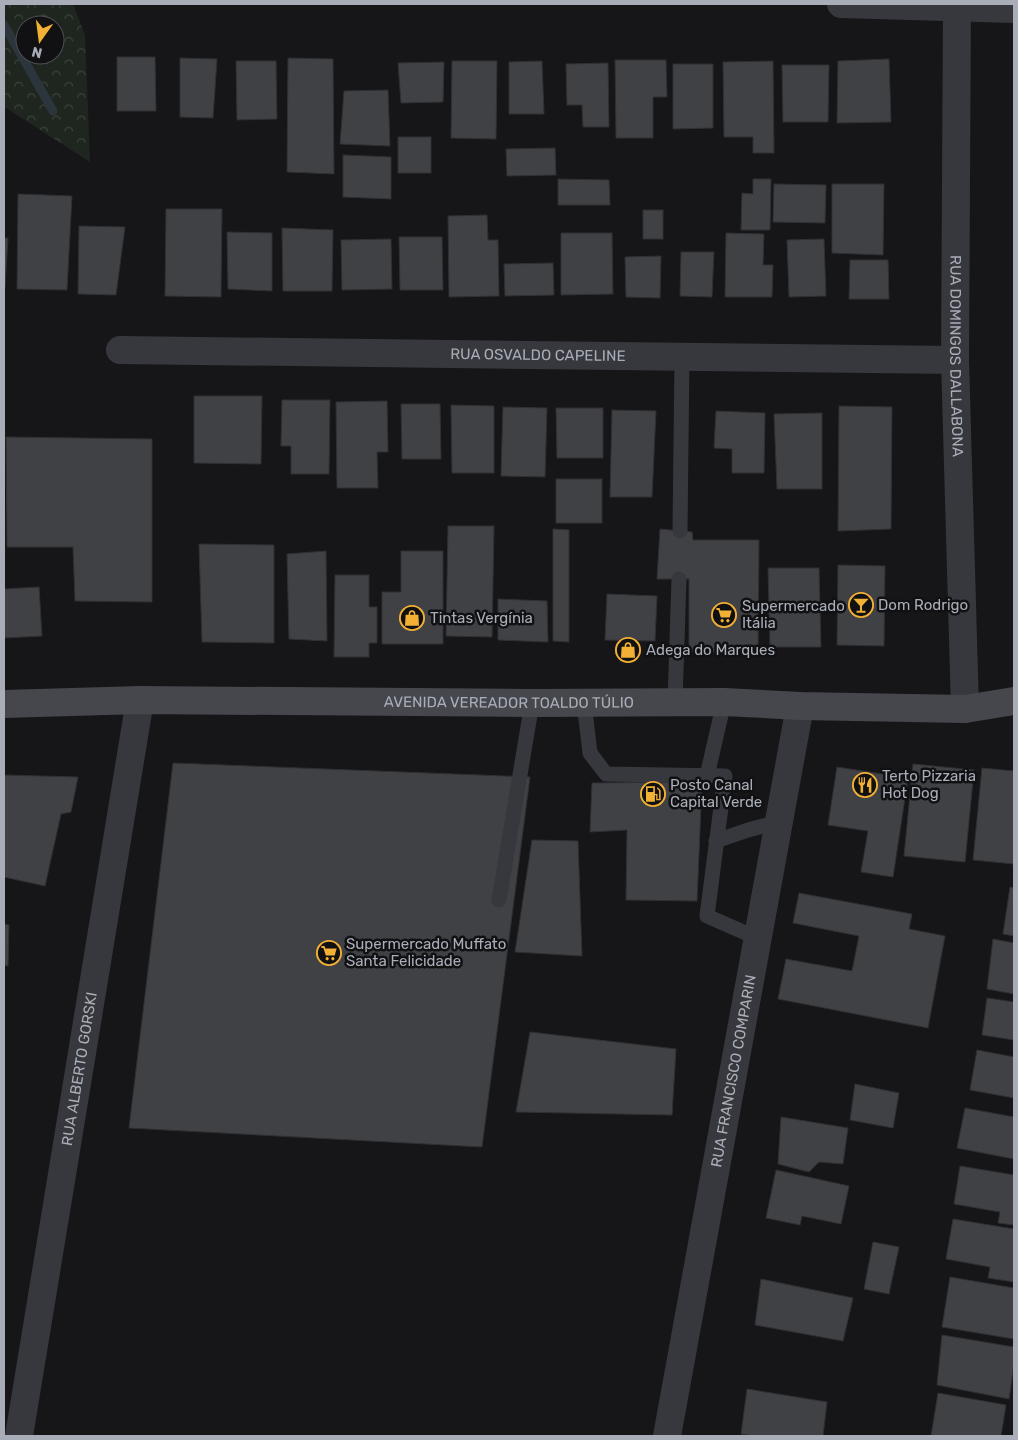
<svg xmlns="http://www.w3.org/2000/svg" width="1018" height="1440" font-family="Rubik,sans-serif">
  <defs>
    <pattern id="forest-crowns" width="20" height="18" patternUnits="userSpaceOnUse" patternTransform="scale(1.25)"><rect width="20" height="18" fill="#1e261f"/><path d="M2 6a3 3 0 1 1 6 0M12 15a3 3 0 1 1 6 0" fill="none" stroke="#3c433d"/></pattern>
  </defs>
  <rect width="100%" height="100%" fill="#161618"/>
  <path fill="url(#forest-crowns)" fill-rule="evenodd" d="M4,4H73L85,35L90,162L6,108H4ZM25,25H55V55H25Z"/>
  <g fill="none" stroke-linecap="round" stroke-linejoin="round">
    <polyline stroke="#2c353c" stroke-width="9" points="4,25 53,111"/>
  </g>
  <g fill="#404145" stroke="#303034">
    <polygon points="117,57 155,57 156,111 117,111"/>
    <polygon points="180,58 217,59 213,118 180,117"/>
    <polygon points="288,58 333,59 334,174 287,172"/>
    <polygon points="889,59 891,122 837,123 838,61"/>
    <polygon points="615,60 666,60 667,97 653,97 653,138 616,138"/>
    <polygon points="236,61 276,61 277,119 237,120"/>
    <polygon points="452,61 497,61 496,139 451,138"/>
    <polygon points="542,61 544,114 509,114 509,62"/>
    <polygon points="773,61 774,153 753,153 753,137 724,137 723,62"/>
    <polygon points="444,62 443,102 401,103 398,63"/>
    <polygon points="608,63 609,127 583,127 582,105 567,105 566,64"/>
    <polygon points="673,64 713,64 713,128 673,129"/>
    <polygon points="782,65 829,65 828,122 783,122"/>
    <polygon points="388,90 390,146 340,144 344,91"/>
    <rect x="398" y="137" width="33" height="36"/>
    <polygon points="555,148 556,175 507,176 506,149"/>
    <polygon points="343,155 391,157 391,199 343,197"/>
    <polygon points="558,179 609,180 610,205 558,205"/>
    <polygon points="753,179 771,179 770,230 741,230 742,193 753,194"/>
    <polygon points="774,184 826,185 825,223 773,222"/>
    <polygon points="832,184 884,184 883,255 832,253"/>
    <polygon points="18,194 72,196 67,290 17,289"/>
    <polygon points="166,209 222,209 221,297 165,296"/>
    <rect x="643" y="210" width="20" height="29"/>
    <polygon points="487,215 488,240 498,240 499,296 449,297 448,216"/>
    <polygon points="79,226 125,227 116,295 78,294"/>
    <polygon points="282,228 333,230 332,291 283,291"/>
    <polygon points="227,232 272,233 272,291 228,289"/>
    <polygon points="561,233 612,233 613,294 561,295"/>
    <polygon points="726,233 764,234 763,265 773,265 772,297 725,297"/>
    <polygon points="399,237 442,237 443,290 400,290"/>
    <polygon points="4,238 8,238 5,288 4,288"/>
    <polygon points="391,239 392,289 342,290 341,240"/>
    <polygon points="824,239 826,296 789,297 787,240"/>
    <polygon points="681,252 714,252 712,297 680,296"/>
    <polygon points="661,256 660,298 626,297 625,257"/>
    <polygon points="850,260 888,260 889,299 849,299"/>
    <polygon points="553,263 554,295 505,296 504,264"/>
    <polygon points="194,396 262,396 261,464 194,463"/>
    <polygon points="282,400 330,400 329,474 291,474 291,446 281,446"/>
    <polygon points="387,401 388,452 377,452 378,488 337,488 336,402"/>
    <polygon points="401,404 440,404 441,459 402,459"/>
    <polygon points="451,405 494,406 494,473 452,473"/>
    <polygon points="839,406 892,407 891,529 838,531"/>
    <polygon points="503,407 547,408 545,477 501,476"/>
    <polygon points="556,408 603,408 603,458 557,458"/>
    <polygon points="612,410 656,411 652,497 610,497"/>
    <polygon points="716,411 765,413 764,473 732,473 732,449 714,448"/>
    <polygon points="822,413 822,489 777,489 774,414"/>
    <polygon points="6,437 152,439 152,602 75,601 73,547 7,547"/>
    <rect x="556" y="479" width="46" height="44"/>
    <polygon points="448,526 494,526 492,637 446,636"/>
    <polygon points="553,529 569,530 569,642 553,641"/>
    <polygon points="660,529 692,532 693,540 759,540 758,652 689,652 689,579 657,579"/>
    <polygon points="199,544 274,545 274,643 202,642"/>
    <polygon points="326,551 327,641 289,639 287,554"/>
    <polygon points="401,551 443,551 443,644 382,644 382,592 401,592"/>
    <polygon points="838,565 885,566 884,646 837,645"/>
    <polygon points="768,568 819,568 821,647 770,647"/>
    <polygon points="335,575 369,575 369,607 377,607 377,643 369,643 369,657 334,657"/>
    <polygon points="39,587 42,636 4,638 4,589"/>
    <polygon points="607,594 657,596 655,641 605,640"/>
    <polygon points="498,599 547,601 548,642 498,640"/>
    <polygon points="173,763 530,777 482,1147 129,1128"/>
    <polygon points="913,764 974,770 965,862 904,856"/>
    <polygon points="837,767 908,778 893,877 861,872 868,831 828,825"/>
    <polygon points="982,768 1014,771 1014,864 973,860"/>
    <polygon points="4,775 78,777 71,812 61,814 45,886 4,877"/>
    <polygon points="702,782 697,901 626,900 627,830 590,832 592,783"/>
    <polygon points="532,840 578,841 582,956 515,952"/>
    <polygon points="1010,887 1014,888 1014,936 1003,934"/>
    <polygon points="799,893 912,914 909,929 945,936 928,1028 778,999 786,959 852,971 859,936 793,923"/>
    <polygon points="4,924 9,925 8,966 4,965"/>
    <polygon points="993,939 1014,943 1014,994 987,989"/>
    <polygon points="987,998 1014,1002 1014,1040 982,1035"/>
    <polygon points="530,1032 676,1049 672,1115 516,1112"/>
    <polygon points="977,1050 1014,1057 1014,1098 970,1090"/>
    <polygon points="855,1084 899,1093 893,1128 850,1120"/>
    <polygon points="965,1108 1014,1117 1014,1159 957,1148"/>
    <polygon points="781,1117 848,1128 843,1164 819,1162 809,1172 778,1164"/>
    <polygon points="960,1166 1014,1175 1014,1225 998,1223 1000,1212 954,1204"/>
    <polygon points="776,1170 849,1186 841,1224 802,1216 800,1225 766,1218"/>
    <polygon points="953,1219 1014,1229 1014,1282 988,1278 990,1267 946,1259"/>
    <polygon points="873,1242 899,1247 889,1294 864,1289"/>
    <polygon points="950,1277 1014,1288 1014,1339 942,1327"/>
    <polygon points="761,1279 853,1298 843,1341 755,1325"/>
    <polygon points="942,1335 1014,1347 1014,1363 1009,1399 937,1385"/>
    <polygon points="747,1389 827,1402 823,1436 754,1436 741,1434"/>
    <polygon points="938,1393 1006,1405 1001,1436 931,1436"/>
  </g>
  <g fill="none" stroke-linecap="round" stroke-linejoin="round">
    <g stroke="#37383d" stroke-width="15">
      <polyline points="680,531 682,356"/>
      <polyline points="584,702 590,753 606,774 725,776 707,916 757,938"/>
      <polyline points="675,702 679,579"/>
      <polyline points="707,776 724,702"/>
      <polyline points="716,841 748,830 778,822"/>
      <polyline points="499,900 532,703"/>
    </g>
    <g stroke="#37383d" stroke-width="28">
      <polyline points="841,4 1014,9"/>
      <path id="s1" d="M957,4L955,360L965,709"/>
      <path id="s2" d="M120,350L955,360"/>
      <path id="s3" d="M19,1436L140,700"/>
      <path id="s4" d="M667,1436L800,706"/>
    </g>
    <path stroke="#45474d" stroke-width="28" id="s5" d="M4,704L140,700L532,703L724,702L800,706L965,709L1014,701"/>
  </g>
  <defs>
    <symbol id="bar-ring" viewBox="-11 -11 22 22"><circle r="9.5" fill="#111113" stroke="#f2b134" stroke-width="1.5"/><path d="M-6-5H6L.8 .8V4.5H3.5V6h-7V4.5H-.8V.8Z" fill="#f2b134"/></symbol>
    <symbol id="supermarket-ring" viewBox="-11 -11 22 22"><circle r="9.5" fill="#111113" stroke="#f2b134" stroke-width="1.5"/><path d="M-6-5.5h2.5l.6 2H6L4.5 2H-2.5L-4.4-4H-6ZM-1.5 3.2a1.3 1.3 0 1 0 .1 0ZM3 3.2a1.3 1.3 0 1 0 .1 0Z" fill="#f2b134"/></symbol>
    <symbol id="shop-ring" viewBox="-11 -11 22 22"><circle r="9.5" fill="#111113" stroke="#f2b134" stroke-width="1.5"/><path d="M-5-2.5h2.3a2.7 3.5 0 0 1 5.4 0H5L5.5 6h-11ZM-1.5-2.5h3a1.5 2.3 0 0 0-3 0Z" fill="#f2b134"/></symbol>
    <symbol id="restaurant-ring" viewBox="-11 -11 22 22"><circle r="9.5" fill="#111113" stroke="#f2b134" stroke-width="1.5"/><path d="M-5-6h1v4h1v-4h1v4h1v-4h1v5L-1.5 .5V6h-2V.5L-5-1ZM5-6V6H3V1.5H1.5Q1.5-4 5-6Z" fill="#f2b134"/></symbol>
    <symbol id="fuel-ring" viewBox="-11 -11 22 22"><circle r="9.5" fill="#111113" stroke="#f2b134" stroke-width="1.5"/><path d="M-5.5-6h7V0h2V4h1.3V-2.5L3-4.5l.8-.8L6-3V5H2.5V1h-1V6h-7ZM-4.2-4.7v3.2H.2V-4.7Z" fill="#f2b134"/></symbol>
  </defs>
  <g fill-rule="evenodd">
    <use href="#bar-ring" x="847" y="591" width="28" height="28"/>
    <use href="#supermarket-ring" x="710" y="601" width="28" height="28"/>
    <use href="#shop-ring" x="398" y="604" width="28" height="28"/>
    <use href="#shop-ring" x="614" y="636" width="28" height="28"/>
    <use href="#restaurant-ring" x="851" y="771" width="28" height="28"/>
    <use href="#fuel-ring" x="639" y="780" width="28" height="28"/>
    <use href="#supermarket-ring" x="315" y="939" width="28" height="28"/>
  </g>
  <g text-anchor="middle" stroke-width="5" stroke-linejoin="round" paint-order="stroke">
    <g font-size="15" fill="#a8adb8" stroke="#111113">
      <text dy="5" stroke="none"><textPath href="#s2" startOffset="418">RUA OSVALDO CAPELINE</textPath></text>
      <text dy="5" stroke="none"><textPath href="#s1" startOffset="352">RUA DOMINGOS DALLABONA</textPath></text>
      <text dy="5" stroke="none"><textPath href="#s5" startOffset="505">AVENIDA VEREADOR TOALDO TÚLIO</textPath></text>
      <text dy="5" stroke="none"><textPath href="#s3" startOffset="372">RUA ALBERTO GORSKI</textPath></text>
      <text dy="5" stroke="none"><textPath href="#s4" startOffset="371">RUA FRANCISCO COMPARIN</textPath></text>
    </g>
    <g font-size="15" fill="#a8adb8" stroke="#111113" text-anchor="start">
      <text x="878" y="610">Dom Rodrigo</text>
      <text x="742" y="611">Supermercado<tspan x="742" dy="17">Itália</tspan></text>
      <text x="430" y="623">Tintas Vergínia</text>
      <text x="646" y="655">Adega do Marques</text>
      <text x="882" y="781">Terto Pizzaria<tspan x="882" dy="17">Hot Dog</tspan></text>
      <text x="670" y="790">Posto Canal<tspan x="670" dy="17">Capital Verde</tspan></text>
      <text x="346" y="949">Supermercado Muffato<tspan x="346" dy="17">Santa Felicidade</tspan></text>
    </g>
  </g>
  <rect width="1018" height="1440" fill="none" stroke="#a8adb8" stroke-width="10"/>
  <g transform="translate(40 40) rotate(194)"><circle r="24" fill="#111113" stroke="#4d4f55"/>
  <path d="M0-4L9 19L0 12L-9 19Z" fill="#f2b134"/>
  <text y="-8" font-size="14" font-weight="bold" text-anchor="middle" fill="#a8adb8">N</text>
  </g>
</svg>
